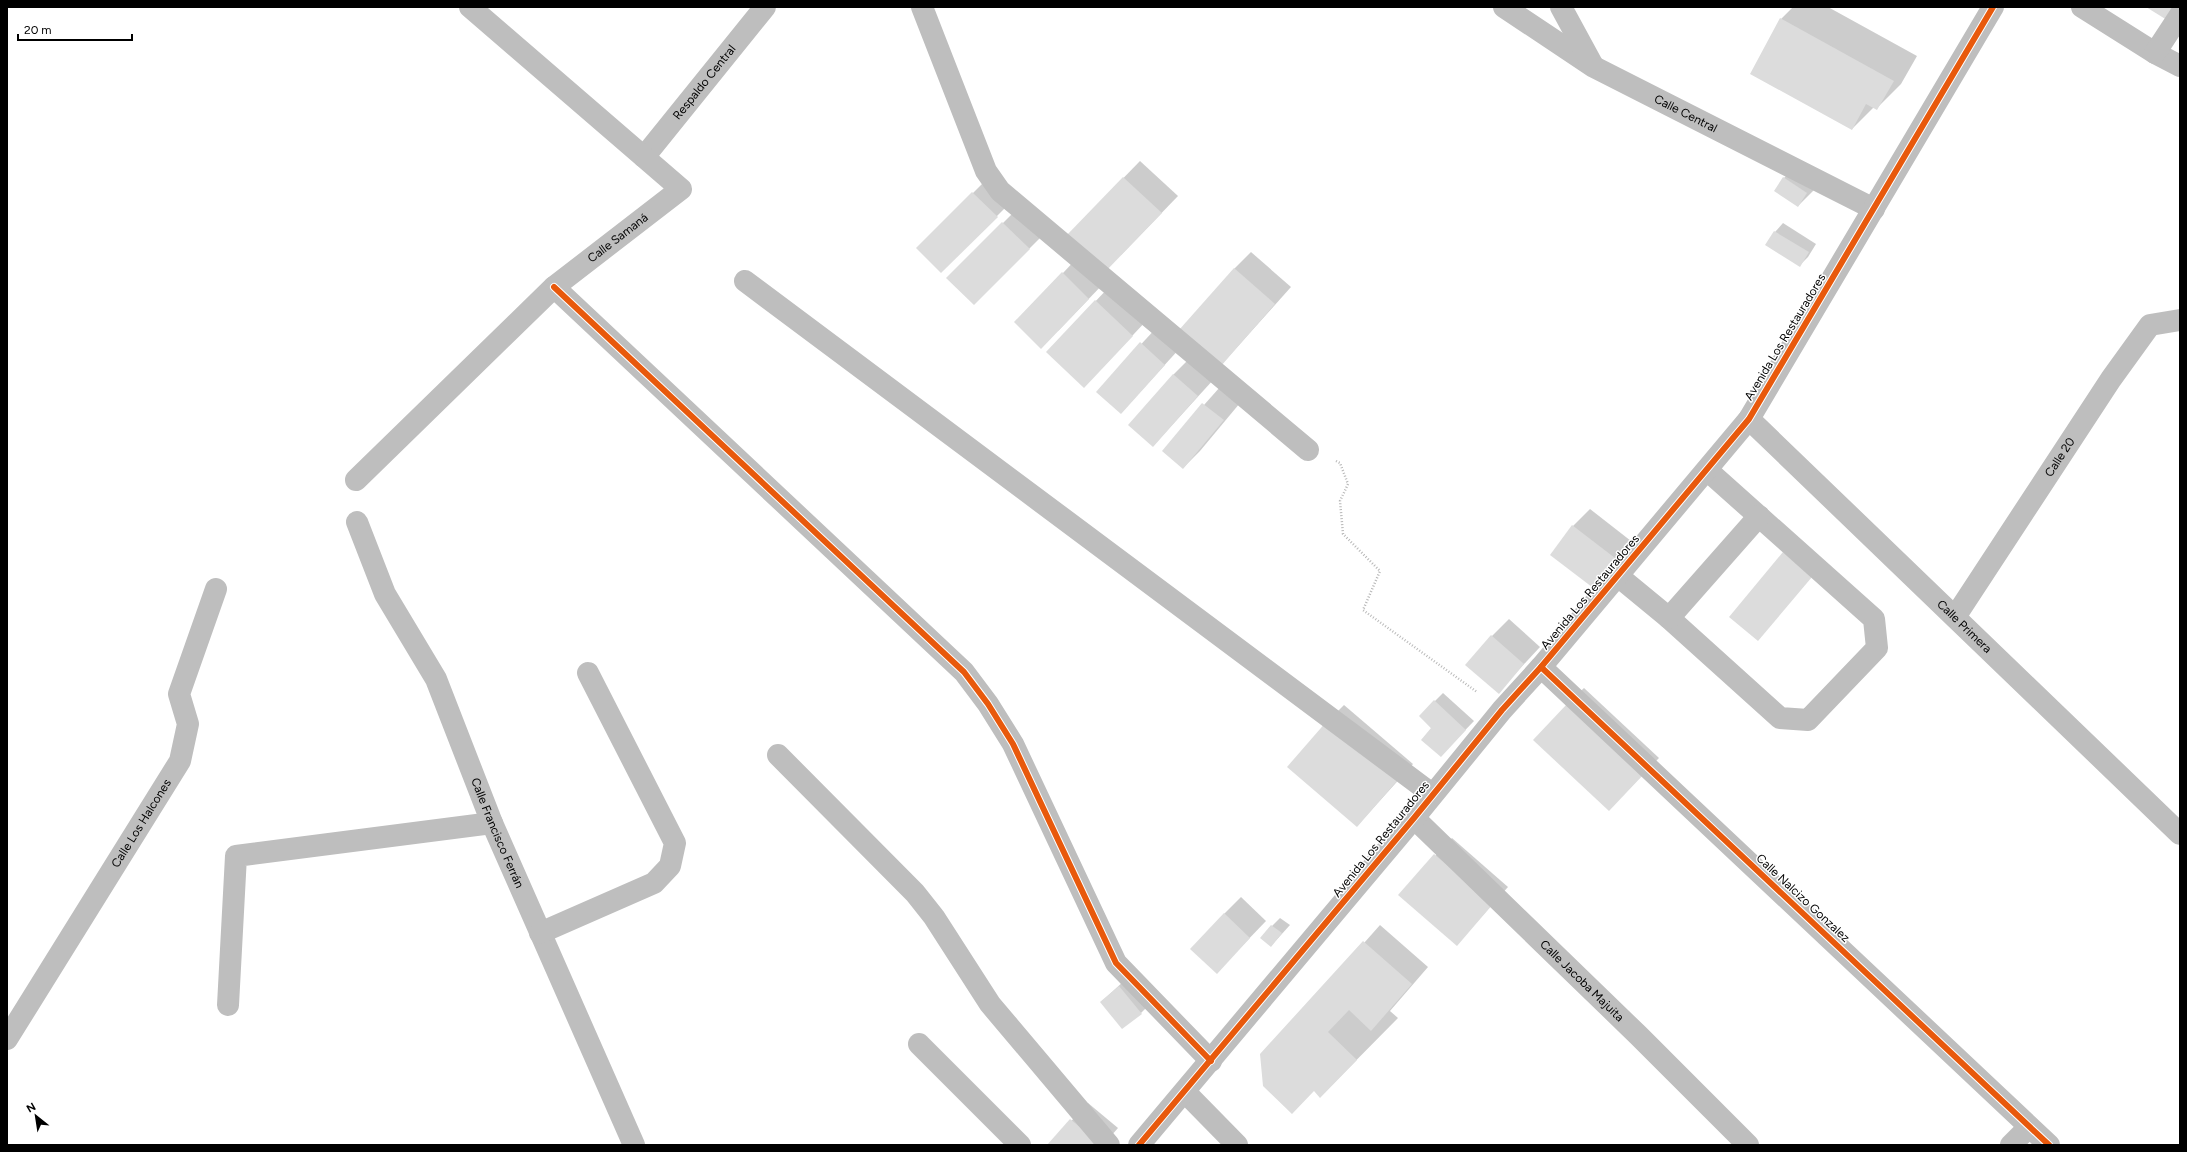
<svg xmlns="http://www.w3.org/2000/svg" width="2187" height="1152" font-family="Figtree,sans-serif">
  <rect width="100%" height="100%" fill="#fff"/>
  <g fill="#0003">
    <polygon points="1793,7 1828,7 1917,56 1901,84 1877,108 1874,107 1852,129 1781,19"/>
    <polygon points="1140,161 1178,196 1121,255 1067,236"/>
    <polygon points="1800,161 1815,189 1798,206 1784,178"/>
    <polygon points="990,176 1013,200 941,272 918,248"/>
    <polygon points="1020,206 1046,232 974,304 948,278"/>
    <polygon points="1783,223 1816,244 1808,257 1800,265 1775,232"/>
    <polygon points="1251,252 1291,287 1221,365 1234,269"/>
    <polygon points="1079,256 1105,282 1058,331 1063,273"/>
    <polygon points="1112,284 1149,318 1100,370 1047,352"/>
    <polygon points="1158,326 1181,347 1121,413 1097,392"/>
    <polygon points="1190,358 1214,379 1153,446 1173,375"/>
    <polygon points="1220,387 1240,403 1200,451 1183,468 1163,451"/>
    <polygon points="1590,509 1631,541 1609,569 1592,586 1573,526"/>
    <polygon points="1509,619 1540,647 1498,692 1492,636"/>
    <polygon points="1584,688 1659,758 1625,793 1567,704"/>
    <polygon points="1443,693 1474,721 1449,747 1420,716"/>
    <polygon points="1344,705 1413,764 1357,826 1328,721"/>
    <polygon points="1452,838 1508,887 1457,944 1400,894"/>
    <polygon points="1241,897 1266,921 1217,972 1224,914"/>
    <polygon points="1280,918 1290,925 1271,946 1272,926"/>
    <polygon points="1380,925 1428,967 1390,1011 1398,1018 1320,1097 1325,987"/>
    <polygon points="1136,970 1158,996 1141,1013 1101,1002"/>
    <polygon points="1088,1103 1118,1128 1103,1145 1049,1145"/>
  </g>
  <g fill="#dcdcdc">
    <polygon points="2146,7 2175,7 2167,20"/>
    <polygon points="1780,18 1894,81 1877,110 1866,104 1852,130 1750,74"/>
    <polygon points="1123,177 1162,213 1104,273 1066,236"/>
    <polygon points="1783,177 1807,193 1798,207 1774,191"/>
    <polygon points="972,192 998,217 941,273 916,248"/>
    <polygon points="1002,222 1030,249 974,305 946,278"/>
    <polygon points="1774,231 1809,252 1800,267 1765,245"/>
    <polygon points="1234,268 1275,304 1221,366 1179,330"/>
    <polygon points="1062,272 1089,299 1041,349 1014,322"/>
    <polygon points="1095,300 1133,336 1084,388 1046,352"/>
    <polygon points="1140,342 1165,365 1121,414 1096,392"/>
    <polygon points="1173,374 1198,396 1153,447 1128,425"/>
    <polygon points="1202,403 1224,420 1183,469 1162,451"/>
    <polygon points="1572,525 1615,558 1592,587 1550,555"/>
    <polygon points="1783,552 1812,577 1758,641 1729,617"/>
    <polygon points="1491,635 1524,664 1499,694 1465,665"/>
    <polygon points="1434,700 1466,730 1441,757 1421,740 1431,728 1419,716"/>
    <polygon points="1567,704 1643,775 1609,811 1533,740"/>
    <polygon points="1327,721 1397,781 1357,827 1287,767"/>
    <polygon points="1434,854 1493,904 1457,946 1398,895"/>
    <polygon points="1224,913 1250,938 1217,974 1190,949"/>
    <polygon points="1271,925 1282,933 1271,947 1260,938"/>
    <polygon points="1363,941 1412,984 1371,1031 1349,1010 1328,1032 1357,1060 1320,1098 1314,1091 1292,1114 1263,1086 1260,1054"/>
    <polygon points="1119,986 1142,1014 1122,1029 1100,1002"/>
    <polygon points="1070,1119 1102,1145 1047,1145"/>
  </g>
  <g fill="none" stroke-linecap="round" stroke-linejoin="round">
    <polyline stroke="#b8b8b8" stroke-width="2.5" stroke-dasharray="1 2" stroke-linecap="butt" points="1336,461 1340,463 1348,484 1340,501 1343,534 1380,571 1363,610 1477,692"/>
    <g stroke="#bebebe" stroke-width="22">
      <polyline points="922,7 986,171 1000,191 1308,450"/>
      <path id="s1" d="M1504,7L1594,67L1874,209"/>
      <polyline points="1561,7 1592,64"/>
      <polyline points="2082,7 2155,53 2180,66"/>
      <polyline points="2155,53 2180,15"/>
      <path id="s2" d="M644,157L765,7"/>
      <polyline points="745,281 1432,794"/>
      <polyline points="554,287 964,672 988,704 1013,744 1116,963 1211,1061"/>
      <path id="s3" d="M1749,419L2180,834"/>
      <path id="s4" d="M356,480L554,287L681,189L470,7"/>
      <path id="s5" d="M357,522L385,594L436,679L492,823L634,1145"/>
      <polyline points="1618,576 1669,618 1780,718 1808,720 1877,648 1874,619 1707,470"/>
      <path id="s6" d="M1955,617L2111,379L2150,325L2180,320"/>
      <polyline points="1669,618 1759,516"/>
      <polyline points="1541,667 2049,1145"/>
      <polyline points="778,755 915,893 934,917 990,1004 1109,1145"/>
      <path id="s7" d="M1414,818L1638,1035L1748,1145"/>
      <polyline points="540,933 654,883 670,866 675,843 588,673"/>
      <polyline points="228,1005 236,856 492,823"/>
      <path id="s8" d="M7,1039L180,761L188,724L179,694L216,589"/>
      <polyline points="919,1044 1020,1145"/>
      <polyline points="1185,1092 1237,1145"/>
      <polyline points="1139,1145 1414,818 1502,710 1541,667 1749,419 1993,7"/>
      <polyline points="2011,1145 2029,1127"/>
    </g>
    <defs>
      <g id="cycleway">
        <polyline points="554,287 964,672 988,704 1013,744 1116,963 1211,1061"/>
        <polyline points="1541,667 2049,1145"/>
        <polyline points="1139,1145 1414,818 1502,710 1541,667 1749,419 1993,7"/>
      </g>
    </defs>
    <use href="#cycleway" stroke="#fff" stroke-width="8"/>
    <use href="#cycleway" stroke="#e8590c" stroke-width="6"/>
  </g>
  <g text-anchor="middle" stroke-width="3" stroke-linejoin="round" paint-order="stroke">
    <g font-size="12" fill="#000" stroke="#fff">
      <text dy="4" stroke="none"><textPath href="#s2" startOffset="96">Respaldo Central</textPath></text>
      <text dy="4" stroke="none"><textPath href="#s1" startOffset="211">Calle Central</textPath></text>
      <text dy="4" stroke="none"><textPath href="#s4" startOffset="357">Calle Samaná</textPath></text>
      <text transform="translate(1785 337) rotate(-59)" y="4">Avenida Los Restauradores</text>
      <text dy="4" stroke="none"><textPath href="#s6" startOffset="191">Calle 20</textPath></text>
      <text transform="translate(1590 592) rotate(-50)" y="4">Avenida Los Restauradores</text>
      <text dy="4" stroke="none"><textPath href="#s3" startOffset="299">Calle Primera</textPath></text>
      <text dy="4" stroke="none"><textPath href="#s8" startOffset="254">Calle Los Halcones</textPath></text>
      <text dy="4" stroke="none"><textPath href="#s5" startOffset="342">Calle Francisco Ferrán</textPath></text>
      <text transform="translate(1381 839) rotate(-51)" y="4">Avenida Los Restauradores</text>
      <text transform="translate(1803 898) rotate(43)" y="4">Calle Nalcizo Gonzalez</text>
      <text dy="4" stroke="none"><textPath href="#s7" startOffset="234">Calle Jacoba Majuita</textPath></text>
    </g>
  </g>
  <rect width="2187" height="1152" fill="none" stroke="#000000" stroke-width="16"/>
  <g transform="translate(36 1116) rotate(330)" stroke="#ffffff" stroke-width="3" paint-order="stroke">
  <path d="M0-3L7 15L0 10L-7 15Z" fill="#000000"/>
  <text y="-6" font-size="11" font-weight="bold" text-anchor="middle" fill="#000000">N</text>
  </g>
  <path d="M18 34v6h114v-6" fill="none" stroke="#000000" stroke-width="2"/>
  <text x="24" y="34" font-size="12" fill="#000000" stroke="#ffffff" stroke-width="3" paint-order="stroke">20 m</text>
</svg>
